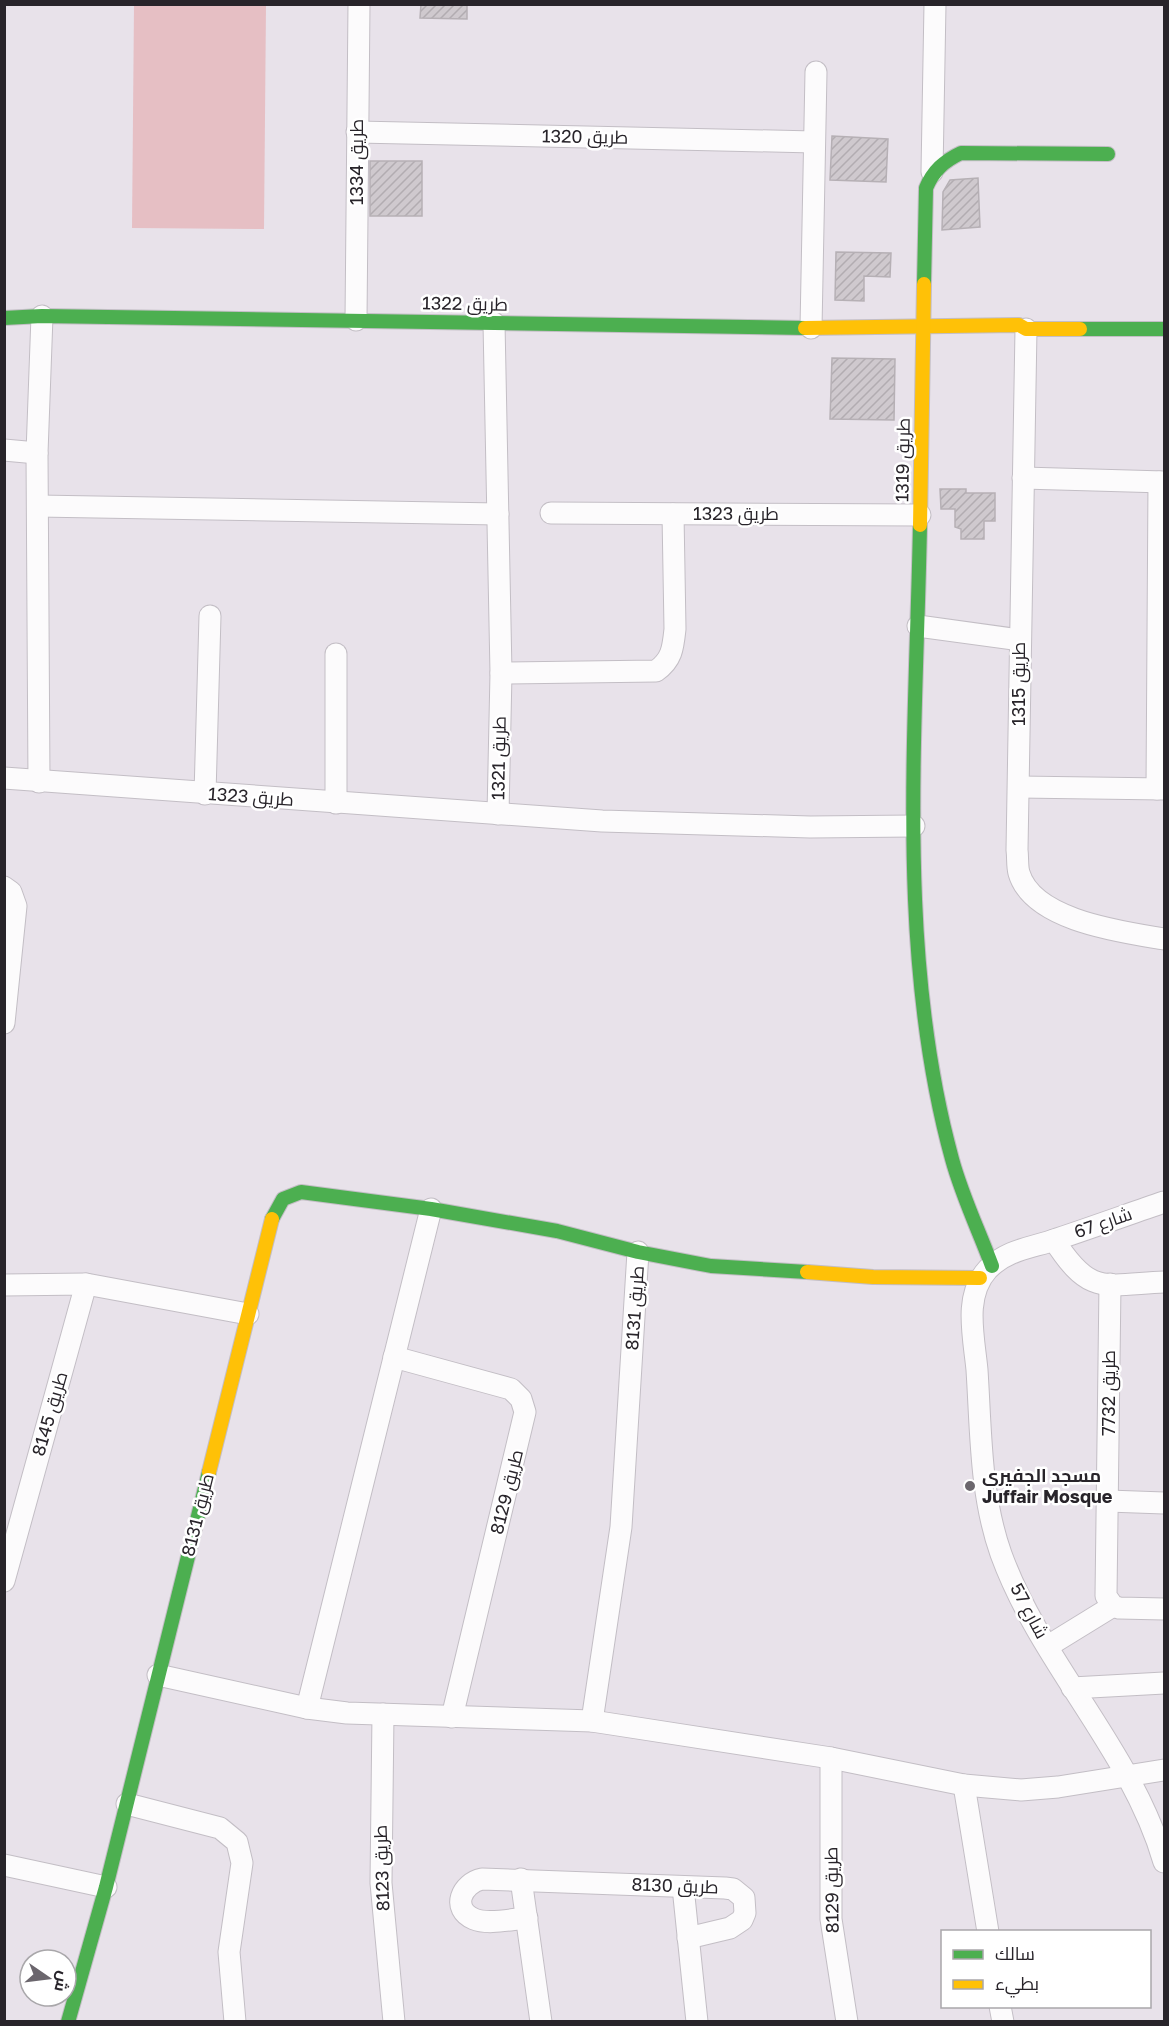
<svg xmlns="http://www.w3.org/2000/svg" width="1169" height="2026" font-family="'Golos Text',Cairo,sans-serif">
  <defs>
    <pattern id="building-hatch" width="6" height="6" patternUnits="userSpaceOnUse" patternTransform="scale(1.5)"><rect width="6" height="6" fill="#cfc9ce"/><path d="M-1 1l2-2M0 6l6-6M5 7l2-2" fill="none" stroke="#b2acb1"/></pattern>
  </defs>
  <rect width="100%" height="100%" fill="#e8e2ea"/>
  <polygon fill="#e6bfc4" points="134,5 266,5 264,229 132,228"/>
  <g fill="url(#building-hatch)" stroke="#b6b0b5" stroke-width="1.5">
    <polygon points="421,4 467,4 467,19 420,18"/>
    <polygon points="832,136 888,139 886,182 830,180"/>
    <rect x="370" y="161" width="52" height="55"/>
    <polygon points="978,178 980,227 942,230 943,192 947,185 950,180"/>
    <polygon points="836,252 891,253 890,277 864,276 864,301 835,300"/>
    <polygon points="832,358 895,359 894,420 830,419"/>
    <polygon points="940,489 966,489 966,493 995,493 995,521 984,521 984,539 961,539 961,529 955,527 955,509 941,509"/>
  </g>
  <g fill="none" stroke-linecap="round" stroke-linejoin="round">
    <defs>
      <g id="street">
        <polyline points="357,132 814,142"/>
        <polyline points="932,172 935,4"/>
        <polyline points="356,320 359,4"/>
        <polyline points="494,323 501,673 498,814"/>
        <polyline points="811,328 816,72"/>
        <path d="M1026,329L1017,850C1018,857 1017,866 1019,873C1033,921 1123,932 1164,939"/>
        <polyline points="4,450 37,453"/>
        <polyline points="1023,478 1164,482"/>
        <polyline points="38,506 498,514"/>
        <polyline points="551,513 920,515"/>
        <polyline points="918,626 1020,640"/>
        <polyline points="336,654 336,803"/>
        <path d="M501,673L656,671C672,660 673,648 675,629L673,514"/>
        <polyline points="4,778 602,821 810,827 914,826"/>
        <polyline points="39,782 37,453 42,316"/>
        <polyline points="1019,787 1164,789"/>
        <polyline points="1157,789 1159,482"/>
        <polyline points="205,794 210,616"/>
        <polyline points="4,887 11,892 16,906 4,1023"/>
        <path d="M1164,1202C1129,1214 1093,1227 1057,1239C1032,1248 1008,1249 988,1269C963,1296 974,1337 977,1370C981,1431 980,1495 1001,1554C1041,1664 1131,1749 1164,1862"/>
        <path d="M1054,1240C1090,1296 1103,1285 1164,1282"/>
        <polyline points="1110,1284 1106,1596 1113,1606 1119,1608 1164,1609"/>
        <polyline points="4,1285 86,1284 248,1314"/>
        <polyline points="394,1357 511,1389 521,1399 525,1412 452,1717"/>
        <polyline points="1108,1501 1164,1503"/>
        <polyline points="4,1581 86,1284"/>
        <polyline points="1048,1646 1113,1606"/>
        <polyline points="158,1675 307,1708 347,1713 592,1721 831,1758 964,1785 1021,1790 1058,1787 1164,1770"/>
        <polyline points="1072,1688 1164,1683"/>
        <polyline points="307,1708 431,1209"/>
        <polyline points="383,1714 381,1883 394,2022"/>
        <polyline points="592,1721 621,1527 638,1252"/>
        <polyline points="831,1758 831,1919 847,2022"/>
        <polyline points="964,1785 988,1932"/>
        <polyline points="127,1804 220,1828 237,1842 242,1863 229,1952 235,2022"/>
        <polyline points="4,1865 106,1887"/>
        <polyline points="521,1879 541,2022"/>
        <polyline points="683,1887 697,2022"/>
        <path d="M527,1918C512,1919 488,1925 474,1919C450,1909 462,1883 482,1879L725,1888L733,1889L744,1898L745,1913L742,1920L730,1928L688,1938"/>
        <polyline points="1000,2006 1003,2022"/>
      </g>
      <g id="fast">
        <path d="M924,284L926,188C933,171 944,161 961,153L1108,154"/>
        <polyline points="4,318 42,316 805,328"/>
        <polyline points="1080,329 1164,329"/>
        <path d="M920,525C916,735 896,955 952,1159C962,1196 979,1231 992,1266"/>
        <polyline points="272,1219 283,1199 301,1192 431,1209 557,1231 638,1252 711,1266 807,1272"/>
        <polyline points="68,2022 106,1887 209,1472"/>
      </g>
      <g id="slow">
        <polyline points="805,328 1019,325 1026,329 1080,329"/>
        <polyline points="920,525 924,284"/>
        <polyline points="807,1272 873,1277 980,1278"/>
        <polyline points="209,1472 272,1219"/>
      </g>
    </defs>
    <use href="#street" stroke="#c3bec5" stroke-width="23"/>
    <use href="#fast" stroke="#c3bec5" stroke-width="16"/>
    <use href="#slow" stroke="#c3bec5" stroke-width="16"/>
    <use href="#street" stroke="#fcfbfc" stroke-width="21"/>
    <use href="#fast" stroke="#4caf50" stroke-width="14"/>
    <use href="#slow" stroke="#ffc107" stroke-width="14"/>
  </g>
  <circle fill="#6b666d" stroke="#fff" stroke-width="2" cx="970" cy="1486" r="6"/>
  <g text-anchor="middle" stroke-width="5" stroke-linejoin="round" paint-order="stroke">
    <g font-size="18" fill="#28242a" stroke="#fff">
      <text transform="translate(585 137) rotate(1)" y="6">طريق 1320</text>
      <text transform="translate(357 162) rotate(-90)" y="6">طريق 1334</text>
      <text transform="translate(465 304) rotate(1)" y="6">طريق 1322</text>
      <text transform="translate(903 460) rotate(-89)" y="6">طريق 1319</text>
      <text x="736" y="520">طريق 1323</text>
      <text transform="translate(1019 684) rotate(-90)" y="6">طريق 1315</text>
      <text transform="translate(499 758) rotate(-89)" y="6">طريق 1321</text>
      <text transform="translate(251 797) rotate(4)" y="6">طريق 1323</text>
      <text transform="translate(1103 1223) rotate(-19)" y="6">شارع 67</text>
      <text transform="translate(635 1308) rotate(-86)" y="6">طريق 8131</text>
      <text transform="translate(1109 1393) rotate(-90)" y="6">طريق 7732</text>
      <text transform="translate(50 1414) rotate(-74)" y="6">طريق 8145</text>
      <text transform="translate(507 1492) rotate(-76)" y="6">طريق 8129</text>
      <text transform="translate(198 1515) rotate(-76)" y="6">طريق 8131</text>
      <text transform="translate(1029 1611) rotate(62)" y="6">شارع 57</text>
      <text transform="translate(382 1868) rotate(-92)" y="6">طريق 8123</text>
      <text transform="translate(675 1886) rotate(2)" y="6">طريق 8130</text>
      <text transform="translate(832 1890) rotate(-91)" y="6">طريق 8129</text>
    </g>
    <g font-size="18" font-weight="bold" fill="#28242a" stroke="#fff" text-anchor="start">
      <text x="982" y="1482">مسجد الجفيري<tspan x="982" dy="21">Juffair Mosque</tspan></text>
    </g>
  </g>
  <rect width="1169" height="2026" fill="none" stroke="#28242a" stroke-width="12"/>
  <rect x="941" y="1930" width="210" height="78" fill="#ffffff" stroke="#a9a7aa" stroke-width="1.5"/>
  <rect x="953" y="1950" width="30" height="9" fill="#4caf50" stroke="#a9a7aa" stroke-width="1.5"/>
  <text x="995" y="1960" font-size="18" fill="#28242a">سالك</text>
  <rect x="953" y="1980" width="30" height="9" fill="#ffc107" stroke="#a9a7aa" stroke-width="1.5"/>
  <text x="995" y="1990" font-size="18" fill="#28242a">بطيء</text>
  <g transform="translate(48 1978) rotate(104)"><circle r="28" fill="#ffffff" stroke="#a9a7aa" stroke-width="1.5"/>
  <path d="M0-4.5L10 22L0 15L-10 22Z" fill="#6b666d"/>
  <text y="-9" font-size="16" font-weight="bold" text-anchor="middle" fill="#28242a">ش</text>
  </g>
</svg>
